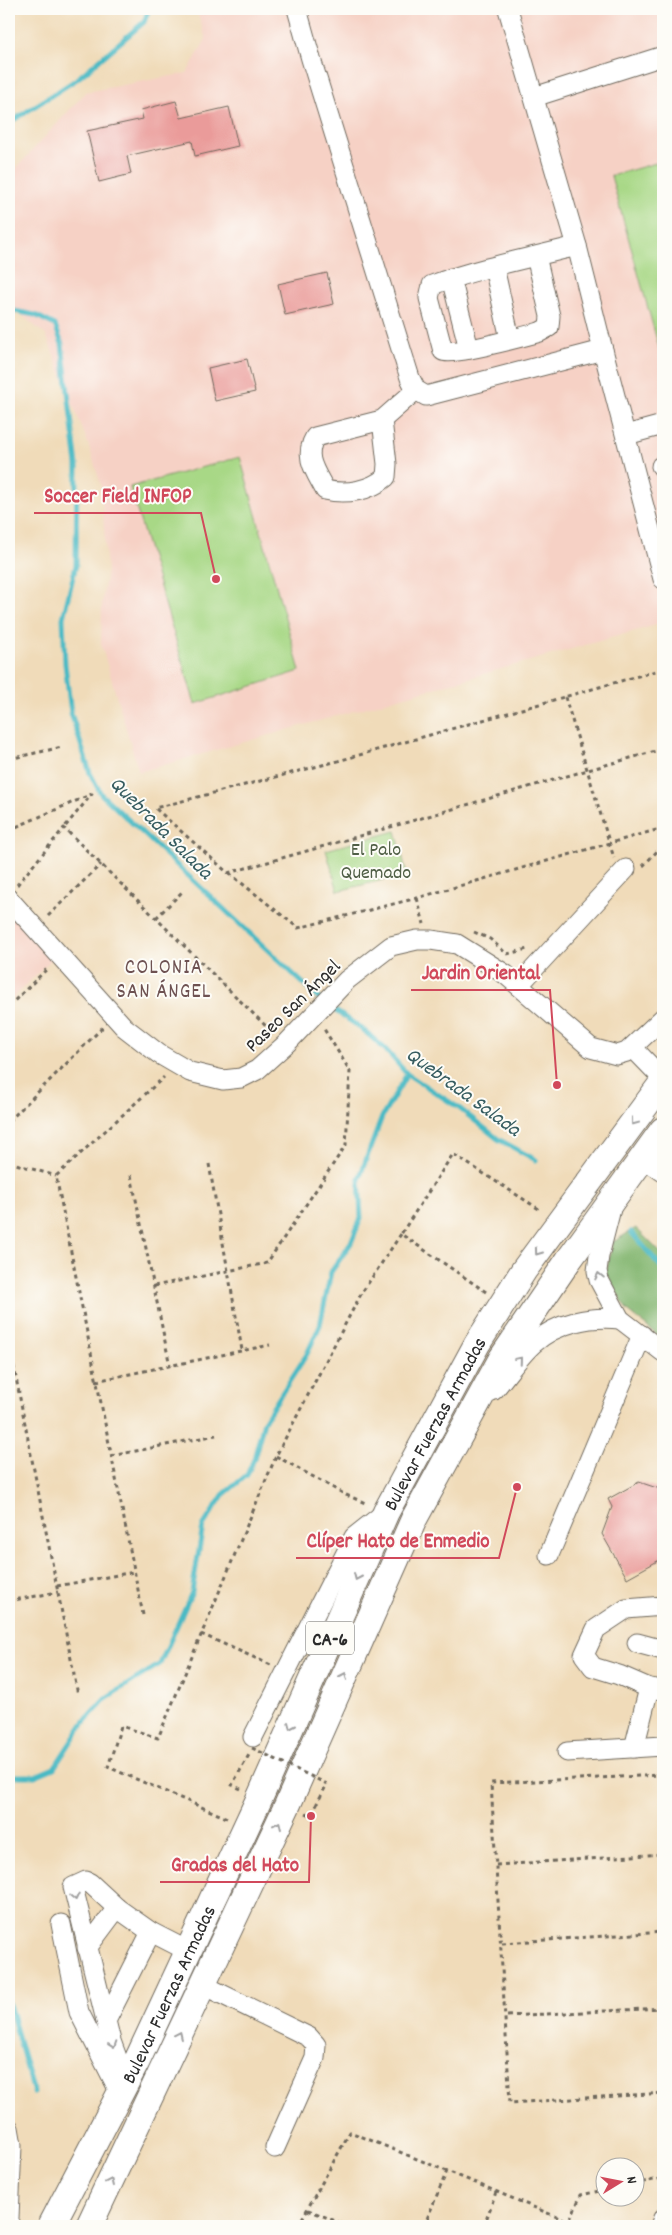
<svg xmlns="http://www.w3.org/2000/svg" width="672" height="2235" font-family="Dekko,sans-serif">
  <rect width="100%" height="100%" fill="#fdfcf7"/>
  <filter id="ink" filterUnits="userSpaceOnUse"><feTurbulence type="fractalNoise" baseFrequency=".02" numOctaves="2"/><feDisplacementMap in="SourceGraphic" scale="10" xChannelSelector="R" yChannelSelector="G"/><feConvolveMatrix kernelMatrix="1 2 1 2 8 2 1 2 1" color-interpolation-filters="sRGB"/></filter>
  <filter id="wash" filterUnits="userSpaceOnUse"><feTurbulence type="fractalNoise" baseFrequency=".0096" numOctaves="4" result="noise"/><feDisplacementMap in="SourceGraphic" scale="20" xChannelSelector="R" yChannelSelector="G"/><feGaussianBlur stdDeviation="1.12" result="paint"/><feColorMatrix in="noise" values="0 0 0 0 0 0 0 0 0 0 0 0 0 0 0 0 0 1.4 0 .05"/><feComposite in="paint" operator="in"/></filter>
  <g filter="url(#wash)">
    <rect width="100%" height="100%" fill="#f0dbb9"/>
    <g fill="#f6d1c5">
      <polygon points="196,9 663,9 663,623 139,772 101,644 102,603 107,571 101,485 88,443 46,335 9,305 9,176 86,92 187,73 206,39"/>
      <polygon points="9,910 52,959 9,1002"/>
    </g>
    <g fill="#a8d886" stroke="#6a8258">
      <polygon points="663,161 663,362 611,176"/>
      <polygon points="240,457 300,671 195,704 130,487"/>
      <polygon points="396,831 407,874 338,891 326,850"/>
    </g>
    <polygon fill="#86b873" stroke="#58724f" points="636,1228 663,1255 663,1340 627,1310 606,1273 613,1242"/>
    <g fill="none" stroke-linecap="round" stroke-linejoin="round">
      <g stroke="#4cbac4" stroke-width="5">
        <polyline points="9,123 77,79 144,22 149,9"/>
        <polyline points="9,310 35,315 55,325 62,344 77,465 76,565 63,618 65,664 71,713 90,773 101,794 322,1001"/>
        <polyline points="328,1006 361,1028 385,1049 407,1074 459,1108 498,1139 536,1160"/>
        <polyline points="631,1232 663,1269"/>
        <polyline points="9,1776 35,1776 54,1768 84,1722 106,1698 160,1664 192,1592 203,1526 223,1495 247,1475 254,1459 264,1421 307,1354 320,1325 331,1272 351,1243 361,1218 359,1179 371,1146 382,1117 407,1074"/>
        <polyline points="9,2004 34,2093"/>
      </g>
    </g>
    <g id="blocks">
      <g fill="#ea9b9a">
        <polygon points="176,101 181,118 229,107 238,146 195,156 192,141 127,156 131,174 99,182 87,131 143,119 141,110"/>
        <polygon points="327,273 334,304 285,315 278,284"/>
        <polygon points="247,359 255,392 215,401 208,368"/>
        <polygon points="639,1482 663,1490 663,1558 627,1578 602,1534 612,1507 608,1499"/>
      </g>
    </g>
  </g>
  <g filter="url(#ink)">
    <use href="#blocks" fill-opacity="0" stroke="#70695d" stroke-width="1"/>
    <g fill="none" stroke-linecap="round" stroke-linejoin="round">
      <defs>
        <g id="minor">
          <polyline points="297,9 311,59 410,378 416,390 426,396 603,350 577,246 508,9"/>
          <polyline points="534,97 663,56"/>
          <path d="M536,256L550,316L549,327L540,332C525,336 452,356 443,351L429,298L432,285C479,268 529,258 577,246"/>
          <polyline points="494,267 510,339"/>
          <polyline points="451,278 469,349"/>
          <polyline points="603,350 663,579"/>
          <path d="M382,420L387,464L386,477C370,491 346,495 325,490C316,472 303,457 315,437L382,420L416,390"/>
          <polyline points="626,435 663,425"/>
          <polyline points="661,466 663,465"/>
          <polyline points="9,899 124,1027 159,1054 190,1072 223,1080 241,1078 257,1070 287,1043 347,980 391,946 417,940 431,940 457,944 505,974 591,1048 617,1055 627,1052 663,1018"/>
          <polyline points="519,985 626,869"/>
          <polyline points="633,1048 663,1079"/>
          <polyline points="643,1158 663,1172"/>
          <polyline points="611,1209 599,1256 597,1271 599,1280 620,1319 663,1352"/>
          <path d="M494,1390C507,1375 519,1356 534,1343C558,1322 590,1316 620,1319"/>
          <polyline points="549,1555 642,1335"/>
          <polyline points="663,1606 626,1609 596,1629 584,1655 593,1667 619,1675 649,1688 663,1690"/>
          <polyline points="637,1643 663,1650"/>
          <polyline points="253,1737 354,1537 383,1514"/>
          <polyline points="634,1748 649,1688"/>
          <polyline points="567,1752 663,1746"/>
          <polyline points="61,1924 79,2012 118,2089"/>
          <polyline points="87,1948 117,1908"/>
          <polyline points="203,1985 309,2037 316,2045 315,2058 275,2148"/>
          <polyline points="106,2021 151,1932"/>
          <polyline points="126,2082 111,2041 73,1887 86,1881 90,1883 117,1908 151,1932 188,1951"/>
          <polyline points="9,2128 12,2145 9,2218"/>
          <polyline points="660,2226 663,2218"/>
        </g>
        <g id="highway">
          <path id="s1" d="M51,2226L137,2061L260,1797L386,1512L477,1344L503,1303L524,1270L663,1082"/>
          <polyline points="89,2226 287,1806 414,1519 502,1358 568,1261 663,1130"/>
        </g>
      </defs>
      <use href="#minor" stroke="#70695d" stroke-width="21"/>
      <use href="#highway" stroke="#70695d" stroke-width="28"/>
      <g stroke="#70695d" stroke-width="3" stroke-dasharray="4 4" stroke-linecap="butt">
        <path d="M663,669L338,761L155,808L228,873C374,833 518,789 663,749"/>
        <polyline points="565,697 614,858"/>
        <polyline points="9,759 62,747"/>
        <polyline points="9,830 92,794 64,828"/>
        <polyline points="643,866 663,845"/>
        <polyline points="229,873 298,928 417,898 663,828"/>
        <polyline points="17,885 64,828 274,1034"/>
        <polyline points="417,898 424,924"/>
        <polyline points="48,916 101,864"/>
        <polyline points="156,918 184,890"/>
        <polyline points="474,932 490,939 507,954 528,949"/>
        <polyline points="9,1006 49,967"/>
        <polyline points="9,1121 103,1027"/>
        <polyline points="9,1162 56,1176"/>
        <polyline points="209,1164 242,1350"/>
        <polyline points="131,1175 170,1366"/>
        <polyline points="154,1286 267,1263 346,1145 350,1071 324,1029"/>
        <polyline points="486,1292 401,1234 453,1154 542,1211"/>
        <polyline points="9,1342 78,1695"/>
        <polyline points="96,1381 270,1345"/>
        <polyline points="111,1456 216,1435"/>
        <polyline points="276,1456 346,1495 368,1504"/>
        <polyline points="57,1586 134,1572"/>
        <polyline points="9,1601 58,1592"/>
        <polyline points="143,1615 56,1176 164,1077"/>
        <polyline points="201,1634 271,1665"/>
        <polyline points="663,1775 491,1783 510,2103 663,2093"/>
        <polyline points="241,1789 232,1785 250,1753"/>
        <polyline points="306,1813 311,1815 327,1784"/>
        <polyline points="227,1818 108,1767 121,1726 158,1738 276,1456 361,1294 401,1234"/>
        <polyline points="496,1865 663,1854"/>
        <polyline points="502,1943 663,1932"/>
        <polyline points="507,2016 663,2008"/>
        <polyline points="634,2184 663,2178"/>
        <polyline points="308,2210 348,2226"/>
        <polyline points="298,2226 350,2132 447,2171"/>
        <polyline points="424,2226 447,2171 569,2222"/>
        <polyline points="484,2226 496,2192"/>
        <polyline points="567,2226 581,2195 604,2190"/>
      </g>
      <use href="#minor" stroke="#fff" stroke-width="19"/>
      <use href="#highway" stroke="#fff" stroke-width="26"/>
      <polyline stroke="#70695d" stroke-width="3" stroke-dasharray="4 4" stroke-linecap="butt" points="252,1748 327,1784"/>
    </g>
    <defs><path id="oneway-chevron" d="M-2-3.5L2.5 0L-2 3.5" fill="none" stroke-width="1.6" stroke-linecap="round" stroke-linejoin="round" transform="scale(1.25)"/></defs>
    <g stroke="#a0a0a0">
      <use href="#oneway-chevron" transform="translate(634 1122) rotate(127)"/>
      <use href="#oneway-chevron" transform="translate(538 1252) rotate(126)"/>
      <use href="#oneway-chevron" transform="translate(599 1276) rotate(-102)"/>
      <use href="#oneway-chevron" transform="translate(519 1360) rotate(-50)"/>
      <use href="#oneway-chevron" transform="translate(357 1577) rotate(114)"/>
      <use href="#oneway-chevron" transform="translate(344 1676) rotate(-66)"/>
      <use href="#oneway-chevron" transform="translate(291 1726) rotate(114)"/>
      <use href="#oneway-chevron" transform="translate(278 1825) rotate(-65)"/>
      <use href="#oneway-chevron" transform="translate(75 1897) rotate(78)"/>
      <use href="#oneway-chevron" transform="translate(179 2035) rotate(-65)"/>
      <use href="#oneway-chevron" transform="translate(113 2045) rotate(71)"/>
      <use href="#oneway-chevron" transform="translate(110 2182) rotate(-65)"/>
    </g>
  </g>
  <g text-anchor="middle" stroke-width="4" stroke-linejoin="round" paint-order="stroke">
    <rect fill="#fdfcf7" stroke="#6a6a68" stroke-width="1" x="306" y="1621.5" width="48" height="33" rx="4"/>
    <g font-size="19" font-weight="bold" fill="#2b2b2b">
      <text x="330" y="1645">CA-6</text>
    </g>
    <g font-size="20" fill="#505f46" stroke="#fdfcf7">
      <text x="376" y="855">El Palo<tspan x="376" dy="23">Quemado</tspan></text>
    </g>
    <g font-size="20" fill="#2b2b2b" stroke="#fdfcf7">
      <text transform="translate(292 1005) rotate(-44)" y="7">Paseo San Ángel</text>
      <text dy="7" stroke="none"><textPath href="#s1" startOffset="890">Bulevar Fuerzas Armadas</textPath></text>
      <text dy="7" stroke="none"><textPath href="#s1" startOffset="260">Bulevar Fuerzas Armadas</textPath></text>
    </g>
    <g font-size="21" font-style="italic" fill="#375d61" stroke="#fdfcf7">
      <text transform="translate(162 827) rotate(45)" y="7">Quebrada Salada</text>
      <text transform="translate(464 1091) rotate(36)" y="7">Quebrada Salada</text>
    </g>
    <g font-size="21" letter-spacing="1" fill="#6e5252" stroke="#fdfcf7">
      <text x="164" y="973">COLONIA<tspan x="164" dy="24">SAN ÁNGEL</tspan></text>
    </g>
  </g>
  <path fill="none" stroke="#d1495b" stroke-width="2" d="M216 579L201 513H34M557 1085L550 990H411M517 1487L499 1558H296M311 1816L309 1882H160"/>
  <g fill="#d1495b" stroke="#fdfcf7" stroke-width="2">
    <circle cx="216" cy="579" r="5"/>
    <circle cx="557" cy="1085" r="5"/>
    <circle cx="517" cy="1487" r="5"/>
    <circle cx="311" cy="1816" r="5"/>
  </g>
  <g font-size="21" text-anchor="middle" font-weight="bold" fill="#d1495b" stroke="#fdfcf7" stroke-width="4" stroke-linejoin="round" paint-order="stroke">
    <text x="118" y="502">Soccer Field INFOP</text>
    <text x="481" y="979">Jardin Oriental</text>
    <text x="398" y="1547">Clíper Hato de Enmedio</text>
    <text x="235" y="1871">Gradas del Hato</text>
  </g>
  <rect width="672" height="2235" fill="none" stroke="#fdfcf7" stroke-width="30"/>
  <g transform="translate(620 2182) rotate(80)"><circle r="24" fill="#fdfcf7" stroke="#a9a8a5"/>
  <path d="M0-4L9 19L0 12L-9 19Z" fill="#d1495b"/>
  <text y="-8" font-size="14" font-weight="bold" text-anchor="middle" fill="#2b2b2b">N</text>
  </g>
</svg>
